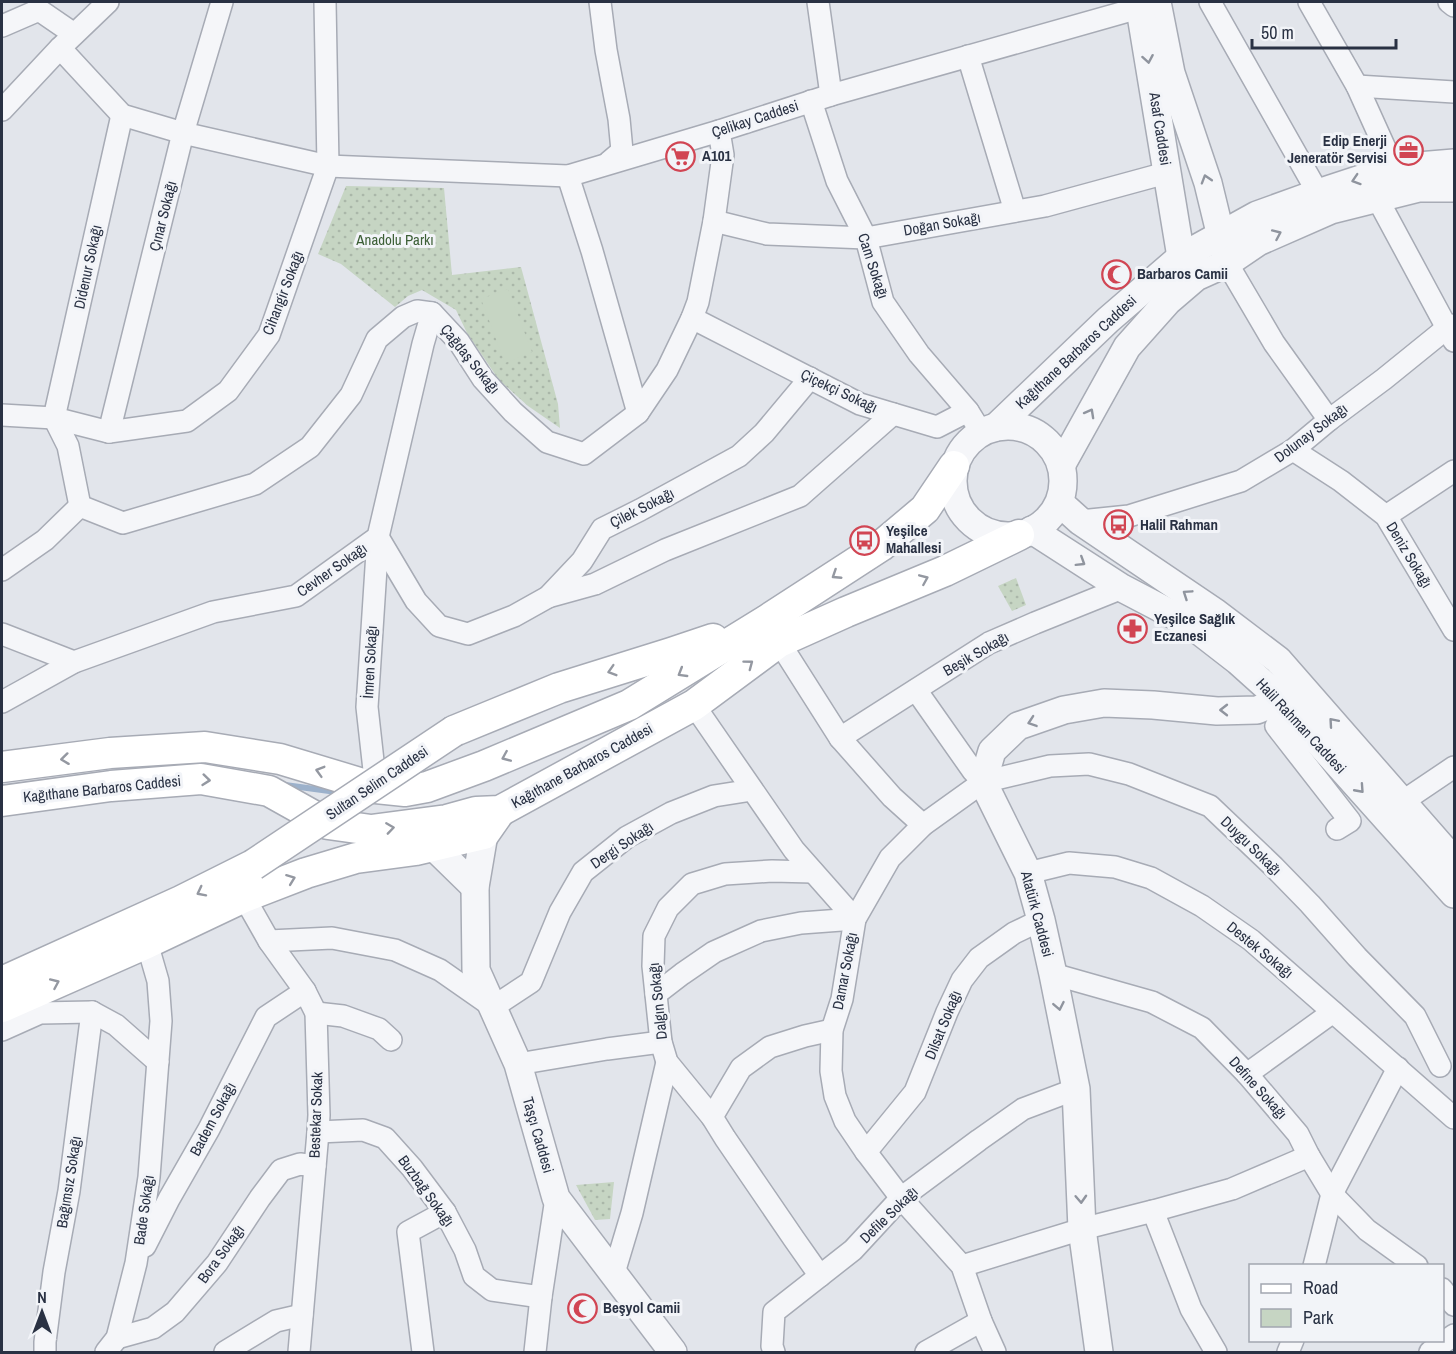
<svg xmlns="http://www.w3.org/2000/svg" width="1456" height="1354" font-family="'Archivo Narrow',sans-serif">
  <defs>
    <pattern id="green-dots" width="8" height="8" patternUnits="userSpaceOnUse" patternTransform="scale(1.5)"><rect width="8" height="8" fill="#c6d5c3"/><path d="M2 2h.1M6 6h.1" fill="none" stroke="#aab7a9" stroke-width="1.8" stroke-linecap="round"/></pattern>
  </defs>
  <rect width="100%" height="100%" fill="#e2e5eb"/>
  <g fill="url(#green-dots)">
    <polygon points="346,186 444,188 452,275 521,267 558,404 560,428 528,406 499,380 467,333 456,310 422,290 408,296 395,307 341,264 318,254"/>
    <polygon points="1016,578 1026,605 1012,611 998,586"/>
    <polygon points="614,1182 610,1219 595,1220 576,1185"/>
  </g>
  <polygon fill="#c6d5c3" points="508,289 532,352 505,363 481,299"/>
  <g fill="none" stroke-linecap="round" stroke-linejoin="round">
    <polyline stroke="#9cb1cb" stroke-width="6" points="285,785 344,793"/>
    <defs>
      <g id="minor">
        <polyline points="600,2 606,50 619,119 622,151 609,162"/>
        <polyline points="818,2 831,95"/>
        <polyline points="1210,2 1318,193"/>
        <polyline points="1309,2 1357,86 1394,168"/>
        <polyline points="1449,2 1454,6"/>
        <polyline points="2,26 39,10 74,34"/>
        <polyline points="60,48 122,115 183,133 328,166 568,176 719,131 831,95 1139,8"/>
        <polyline points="968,56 1015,211"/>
        <polyline points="1357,86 1454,92"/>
        <polyline points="811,101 837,181 866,238 883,302 919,354 968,411"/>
        <polyline points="2,110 60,48 108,2"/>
        <polyline points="568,176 592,251 638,413"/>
        <polyline points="1377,198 1454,341"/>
        <polyline points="714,221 767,234 866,238 1045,206 1166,173"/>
        <polyline points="1227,263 1274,343 1329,420"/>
        <polyline points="692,318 860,404 937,427 968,411 981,432"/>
        <polyline points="2,415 54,418 109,432 187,421 228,391 269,335 328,166 325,2"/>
        <polyline points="54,418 68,446 80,506 123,523 255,484 310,447 351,395 377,339 403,317 417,311 432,313 459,342 483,379 513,412 547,442 584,454 638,413 667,370 692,318 698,302 714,221 723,155 719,131"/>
        <polyline points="54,418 122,115"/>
        <polyline points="109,432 183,133 222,2"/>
        <polyline points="1293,450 1341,481 1386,516 1454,630"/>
        <polyline points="1386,516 1454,471"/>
        <polyline points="1080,521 1129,516 1241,481 1293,450 1329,420 1384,379 1447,328 1454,325"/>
        <polyline points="378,537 416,601 439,626 468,634 514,616 548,597 582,561 602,529 640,510 739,456 764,433 810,378"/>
        <polyline points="2,570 45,540 80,506"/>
        <polyline points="548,597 595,584 665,550 800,496 893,414"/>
        <polyline points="2,634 74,662"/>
        <polyline points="779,642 840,738 892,797 923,825"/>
        <polyline points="916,690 973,771 983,782"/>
        <polyline points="2,702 74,662 213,612 296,596 378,537 423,344 432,313"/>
        <polyline points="694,705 794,850 855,919"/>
        <polyline points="1286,708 1276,726 1350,821 1337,829"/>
        <polyline points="840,738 989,643 1035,623 1122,588"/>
        <polyline points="376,788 367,707 378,537"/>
        <polyline points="1402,802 1454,767"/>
        <polyline points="813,872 772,871 725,874 692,884 668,908 654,936 653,966 661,1042 667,1062 712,1117 725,1138 794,1239 820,1276"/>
        <polyline points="1028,873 1069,863 1115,867 1151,878 1202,906 1251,940 1454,1118"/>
        <polyline points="244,897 269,941 305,991 316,1013 319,1115 318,1132 299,1352"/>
        <polyline points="269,941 332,938 395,950 440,970 493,1007 531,982 560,912 583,872 627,837 671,813 714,796 752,790"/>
        <polyline points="1053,974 1152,1002 1202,1028 1247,1074 1298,1134 1309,1156 1332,1194 1367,1230 1417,1266"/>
        <polyline points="656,994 682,974 714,952 761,931 801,923 855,919"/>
        <polyline points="316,1013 343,1016 379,1029 391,1040"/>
        <polyline points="2,1030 40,1013 92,1012 116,1025 158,1062"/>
        <polyline points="518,1064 607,1049 661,1042"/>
        <polyline points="1247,1074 1333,1012"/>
        <polyline points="712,1117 741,1068 770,1047 805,1036 832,1030"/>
        <polyline points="318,1132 363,1130 385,1138 412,1168 445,1212 465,1250 474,1276 492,1290 541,1297"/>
        <polyline points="866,1152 915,1092 947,1012 962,980 979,958 1014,933 1041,920"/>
        <polyline points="1153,1211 1191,1309 1216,1352"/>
        <polyline points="145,1246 169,1199 209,1129 266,1017 305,991"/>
        <polyline points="962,1266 1082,1229 1153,1211 1232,1189 1309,1156"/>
        <polyline points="1314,1266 1332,1194 1398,1068"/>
        <polyline points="614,1273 632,1213 667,1062"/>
        <polyline points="1442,1289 1454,1305"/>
        <polyline points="117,1338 153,1328 175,1312 217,1263 260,1198 281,1170 300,1164 315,1166"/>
        <polyline points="45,1352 45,1342 54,1272 69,1191 92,1012"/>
        <polyline points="106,1352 117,1338 136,1263 149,1177 161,1021 158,981 147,943"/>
        <polyline points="225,1352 276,1321 302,1315"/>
        <polyline points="423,1352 408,1232 445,1212"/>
        <polyline points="535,1352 541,1297 556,1198"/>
        <polyline points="774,1352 772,1346 774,1312 853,1250 901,1198 979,1140 1023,1109 1076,1089"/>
        <polyline points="926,1352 981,1321"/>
        <polyline points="995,1352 981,1321 962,1266 901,1198 866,1152 845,1121 835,1096 831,1071 832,1030 842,999 855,919 890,858 923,825 983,782 1050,766 1089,764 1129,774 1210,806 1274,867 1310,904 1357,957 1415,1016 1440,1066"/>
        <polyline points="1288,1352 1293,1340"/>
        <polyline points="1430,1352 1454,1335"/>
      </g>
      <g id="tertiary">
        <polyline points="1157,2 1171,73 1208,183 1225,253"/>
        <polyline points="1141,15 1181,257"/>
        <circle cx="1008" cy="481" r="55"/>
        <polyline points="996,427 1108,320 1181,257 1257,215 1318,193 1394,168 1454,163"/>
        <polyline points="1062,464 1127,347 1168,301 1196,277 1227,263 1258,242 1331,210 1419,188 1454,188"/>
        <polyline points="1060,503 1080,521 1216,613 1278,660 1454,861"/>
        <polyline points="1032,530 1122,588 1189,623 1238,661 1277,696 1454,894"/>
        <polyline points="484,834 475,887 476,970 518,1064 556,1198 673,1352"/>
        <polyline points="433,846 475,887"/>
        <polyline points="1099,1352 1082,1229 1076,1089 1053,974 1041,920 1028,873 983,782 992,751 1018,726 1064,710 1104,703 1153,705 1217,711 1257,710 1273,703 1277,696"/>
      </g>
      <g id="secondary">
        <polyline points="454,731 559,688 671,653 713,639"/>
        <polyline points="2,767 110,753 205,747 280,759 376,788 405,791 427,787 484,766 629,705 767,620 881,546 925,509 954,466"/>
        <polyline points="2,801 111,786 201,779 269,791 328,824 371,830 447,820 476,812 500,811 694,705 779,642 846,612 945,571 1019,535"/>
        <polyline points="2,982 181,901 253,865"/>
        <polyline points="2,1007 147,943 244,897 306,873 356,858 416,850 484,834 500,811"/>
      </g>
    </defs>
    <use href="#minor" stroke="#a7abb5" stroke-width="24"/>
    <use href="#tertiary" stroke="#a7abb5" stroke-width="30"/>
    <use href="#secondary" stroke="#a7abb5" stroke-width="33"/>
    <use href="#minor" stroke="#f5f6f9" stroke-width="21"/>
    <use href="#tertiary" stroke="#f5f6f9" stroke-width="27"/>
    <use href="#secondary" stroke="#fff" stroke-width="30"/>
    <defs>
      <polyline id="secondary-bridge" points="253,865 454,731"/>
    </defs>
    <use href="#secondary-bridge" stroke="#a7abb5" stroke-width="33" stroke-linecap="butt"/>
    <use href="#secondary-bridge" stroke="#fff" stroke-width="30"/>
  </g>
  <defs><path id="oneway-chevron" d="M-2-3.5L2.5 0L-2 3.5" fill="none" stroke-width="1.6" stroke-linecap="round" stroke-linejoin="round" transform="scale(1.5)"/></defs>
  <g stroke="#8f949e">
    <use href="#oneway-chevron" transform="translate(1148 59) rotate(80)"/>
    <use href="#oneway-chevron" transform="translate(1206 179) rotate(-107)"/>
    <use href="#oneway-chevron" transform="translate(1356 180) rotate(162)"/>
    <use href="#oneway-chevron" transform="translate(1277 234) rotate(-24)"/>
    <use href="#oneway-chevron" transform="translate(1090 413) rotate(-61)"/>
    <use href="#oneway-chevron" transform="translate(1081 562) rotate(32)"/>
    <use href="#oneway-chevron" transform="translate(1187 594) rotate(-146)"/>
    <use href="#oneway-chevron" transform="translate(1224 710) rotate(-180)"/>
    <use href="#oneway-chevron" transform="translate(1032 722) rotate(161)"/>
    <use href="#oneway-chevron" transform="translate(1333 722) rotate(-131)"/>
    <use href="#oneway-chevron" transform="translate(1360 789) rotate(48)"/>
    <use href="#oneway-chevron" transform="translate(1059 1006) rotate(79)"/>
    <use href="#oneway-chevron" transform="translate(1081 1199) rotate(87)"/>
  </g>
  <g stroke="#9498a1">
    <use href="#oneway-chevron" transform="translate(836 575) rotate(147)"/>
    <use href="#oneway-chevron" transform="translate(924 579) rotate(-23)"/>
    <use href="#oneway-chevron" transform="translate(749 664) rotate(-37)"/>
    <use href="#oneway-chevron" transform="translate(612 671) rotate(163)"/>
    <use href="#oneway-chevron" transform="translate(682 673) rotate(149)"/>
    <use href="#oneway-chevron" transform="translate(506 757) rotate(157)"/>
    <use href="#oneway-chevron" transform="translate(65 759) rotate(173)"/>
    <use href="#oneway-chevron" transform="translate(320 771) rotate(-164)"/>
    <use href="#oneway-chevron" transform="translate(206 780) rotate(6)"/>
    <use href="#oneway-chevron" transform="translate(390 828) rotate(-8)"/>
    <use href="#oneway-chevron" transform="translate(291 879) rotate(-21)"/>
    <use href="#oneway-chevron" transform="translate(201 892) rotate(153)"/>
    <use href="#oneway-chevron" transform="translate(55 983) rotate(-24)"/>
  </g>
  <defs>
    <symbol id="office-ring" viewBox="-11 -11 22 22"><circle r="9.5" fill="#f2f4f8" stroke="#d14553" stroke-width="1.5"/><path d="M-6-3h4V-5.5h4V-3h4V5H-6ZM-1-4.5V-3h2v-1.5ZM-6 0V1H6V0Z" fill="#d14553"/></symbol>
    <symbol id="supermarket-ring" viewBox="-11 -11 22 22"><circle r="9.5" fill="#f2f4f8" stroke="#d14553" stroke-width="1.5"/><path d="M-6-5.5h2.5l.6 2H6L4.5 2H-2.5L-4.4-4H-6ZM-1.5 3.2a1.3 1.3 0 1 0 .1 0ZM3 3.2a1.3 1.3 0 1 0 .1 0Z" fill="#d14553"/></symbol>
    <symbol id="mosque-ring" viewBox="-11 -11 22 22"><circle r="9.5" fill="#f2f4f8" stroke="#d14553" stroke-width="1.5"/><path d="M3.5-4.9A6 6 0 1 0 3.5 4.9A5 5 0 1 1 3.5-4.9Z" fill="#d14553"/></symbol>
    <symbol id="bus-ring" viewBox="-11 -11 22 22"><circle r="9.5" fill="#f2f4f8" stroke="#d14553" stroke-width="1.5"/><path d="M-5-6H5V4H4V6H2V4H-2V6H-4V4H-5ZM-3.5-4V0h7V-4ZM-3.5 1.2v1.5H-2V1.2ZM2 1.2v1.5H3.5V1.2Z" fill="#d14553"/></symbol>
    <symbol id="pharmacy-ring" viewBox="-11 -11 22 22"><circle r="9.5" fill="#f2f4f8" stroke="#d14553" stroke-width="1.5"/><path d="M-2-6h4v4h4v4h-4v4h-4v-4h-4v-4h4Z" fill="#d14553"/></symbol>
  </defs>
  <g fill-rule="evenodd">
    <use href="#office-ring" x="1392" y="134" width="33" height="33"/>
    <use href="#supermarket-ring" x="664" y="140" width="33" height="33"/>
    <use href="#mosque-ring" x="1100" y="258" width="33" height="33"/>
    <use href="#bus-ring" x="1102" y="508" width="33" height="33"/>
    <use href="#bus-ring" x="848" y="524" width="33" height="33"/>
    <use href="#pharmacy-ring" x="1116" y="612" width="33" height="33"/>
    <use href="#mosque-ring" x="566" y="1292" width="33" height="33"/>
  </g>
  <g text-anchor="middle" stroke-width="6" stroke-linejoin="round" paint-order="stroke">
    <g font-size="15" fill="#293143" stroke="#f2f4f8">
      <text transform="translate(755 119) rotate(-18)" y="5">Çelikay Caddesi</text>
      <text transform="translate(1160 129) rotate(81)" y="5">Asaf Caddesi</text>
      <text transform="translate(163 216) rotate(-76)" y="5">Çınar Sokağı</text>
      <text transform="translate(942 224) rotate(-10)" y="5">Doğan Sokağı</text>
      <text transform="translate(873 266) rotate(72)" y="5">Cam Sokağı</text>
      <text transform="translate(88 267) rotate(-78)" y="5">Didenur Sokağı</text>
      <text transform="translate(283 293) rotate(-69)" y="5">Cihangir Sokağı</text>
      <text transform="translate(1076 352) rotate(-43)" y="5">Kağıthane Barbaros Caddesi</text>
      <text transform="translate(470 359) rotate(51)" y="5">Çağdaş Sokağı</text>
      <text transform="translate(839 391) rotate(25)" y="5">Çiçekçi Sokağı</text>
      <text transform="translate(1311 433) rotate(-37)" y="5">Dolunay Sokağı</text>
      <text transform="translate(642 508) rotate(-27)" y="5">Çilek Sokağı</text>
      <text transform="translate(1409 555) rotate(59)" y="5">Deniz Sokağı</text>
      <text transform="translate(332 570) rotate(-35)" y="5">Cevher Sokağı</text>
      <text transform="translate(976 654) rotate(-30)" y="5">Beşik Sokağı</text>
      <text transform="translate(370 662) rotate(-87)" y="5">İmren Sokağı</text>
      <text transform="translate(1301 726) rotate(47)" y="5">Halil Rahman Caddesi</text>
      <text transform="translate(582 766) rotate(-29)" y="5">Kağıthane Barbaros Caddesi</text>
      <text transform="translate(377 783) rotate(-34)" y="5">Sultan Selim Caddesi</text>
      <text transform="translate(102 789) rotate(-6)" y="5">Kağıthane Barbaros Caddesi</text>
      <text transform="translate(622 845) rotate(-34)" y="5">Dergi Sokağı</text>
      <text transform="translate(1251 846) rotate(44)" y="5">Duygu Sokağı</text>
      <text transform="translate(1037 914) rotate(75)" y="5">Atatürk Caddesi</text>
      <text transform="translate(1260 950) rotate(39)" y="5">Destek Sokağı</text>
      <text transform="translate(845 971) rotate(-79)" y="5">Damar Sokağı</text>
      <text transform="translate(658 1001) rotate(-96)" y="5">Dalgın Sokağı</text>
      <text transform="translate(943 1025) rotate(-68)" y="5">Dilsat Sokağı</text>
      <text transform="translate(1258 1088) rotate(48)" y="5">Define Sokağı</text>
      <text transform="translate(316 1115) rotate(-88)" y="5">Bestekar Sokak</text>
      <text transform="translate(213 1119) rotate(-62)" y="5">Badem Sokağı</text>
      <text transform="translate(538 1135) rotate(74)" y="5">Taşçı Caddesi</text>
      <text transform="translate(69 1182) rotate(-81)" y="5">Bağımsız Sokağı</text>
      <text transform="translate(426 1191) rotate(54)" y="5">Buzbağ Sokağı</text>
      <text transform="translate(144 1210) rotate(-82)" y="5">Bade Sokağı</text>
      <text transform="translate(889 1215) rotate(-44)" y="5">Defile Sokağı</text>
      <text transform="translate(221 1254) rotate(-54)" y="5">Bora Sokağı</text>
    </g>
    <g font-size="15" font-weight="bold" fill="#293143" stroke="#f2f4f8" text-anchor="start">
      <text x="1387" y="146" text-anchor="end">Edip Enerji<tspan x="1387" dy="17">Jeneratör Servisi</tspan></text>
      <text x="702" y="161">A101</text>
      <text x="1137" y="279">Barbaros Camii</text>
      <text x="1140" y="530">Halil Rahman</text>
      <text x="886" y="536">Yeşilce<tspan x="886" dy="17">Mahallesi</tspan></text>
      <text x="1154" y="624">Yeşilce Sağlık<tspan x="1154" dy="17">Eczanesi</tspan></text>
      <text x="603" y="1313">Beşyol Camii</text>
    </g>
    <g font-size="15" fill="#3c5f36" stroke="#f2f4f8">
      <text x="395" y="245">Anadolu Parkı</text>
    </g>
  </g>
  <rect width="1456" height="1354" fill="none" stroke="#293143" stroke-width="6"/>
  <rect x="1249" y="1264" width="195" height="78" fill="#f2f4f8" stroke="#a2a6b0" stroke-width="1.5"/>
  <rect x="1261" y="1284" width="30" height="9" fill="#ffffff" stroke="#a2a6b0" stroke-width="1.5"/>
  <text x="1303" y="1294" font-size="18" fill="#293143">Road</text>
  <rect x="1261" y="1309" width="30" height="18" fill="#c6d5c3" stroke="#a2a6b0" stroke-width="1.5"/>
  <text x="1303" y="1324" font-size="18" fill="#293143">Park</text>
  <g transform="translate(42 1312)" stroke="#f2f4f8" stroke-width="4.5" paint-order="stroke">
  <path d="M0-4.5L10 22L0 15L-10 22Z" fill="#293143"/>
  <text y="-9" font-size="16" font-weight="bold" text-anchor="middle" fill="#293143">N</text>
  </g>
  <path d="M1252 39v9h144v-9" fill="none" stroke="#293143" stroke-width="3"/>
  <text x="1261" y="39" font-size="18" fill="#293143" stroke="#f2f4f8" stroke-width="4.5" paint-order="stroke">50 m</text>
</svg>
